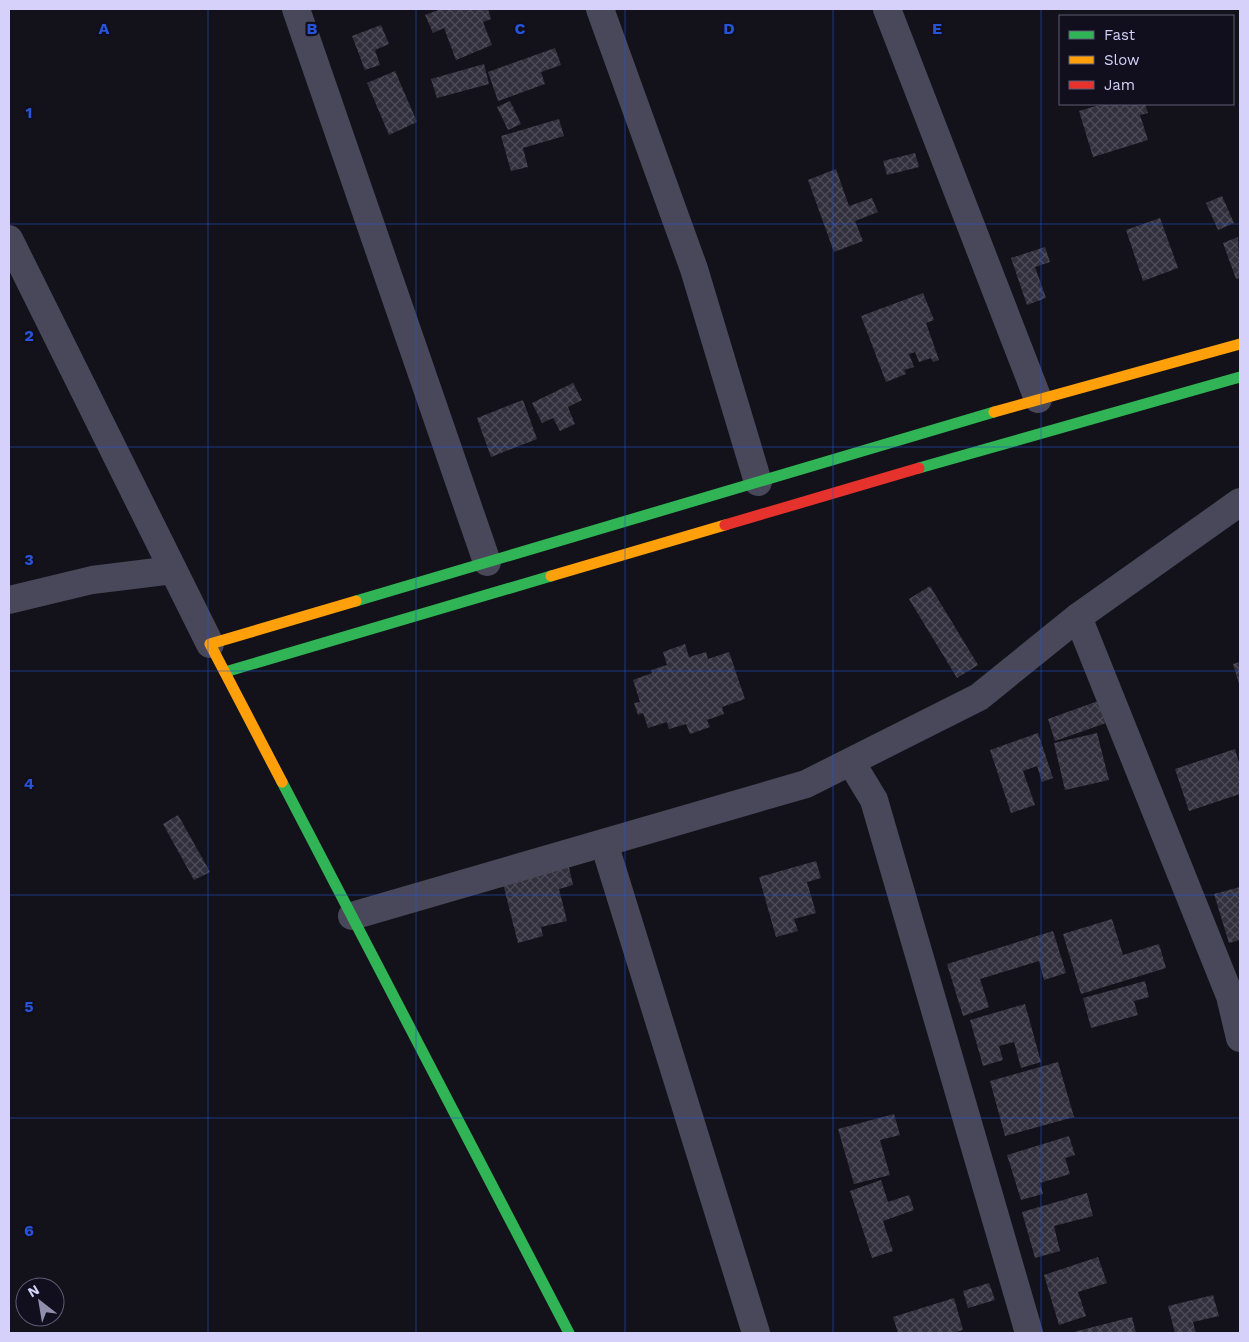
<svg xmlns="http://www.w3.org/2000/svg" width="1249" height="1342" font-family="'Work Sans',sans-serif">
  <defs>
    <pattern id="building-cross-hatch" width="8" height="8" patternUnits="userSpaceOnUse" patternTransform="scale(1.25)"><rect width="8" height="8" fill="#32303d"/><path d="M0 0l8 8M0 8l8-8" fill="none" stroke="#4f4d5a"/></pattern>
  </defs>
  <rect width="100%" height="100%" fill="#13121a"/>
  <g fill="url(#building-cross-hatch)">
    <polygon points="441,9 488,9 491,19 483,22 492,45 456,60 444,28 433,33 425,15"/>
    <polygon points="381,25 389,44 375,50 380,65 365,70 352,36"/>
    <polygon points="555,48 561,65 541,72 545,84 498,101 488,72"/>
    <polygon points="484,64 489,84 437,98 431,79"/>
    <polygon points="395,71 417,122 389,135 367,83"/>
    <polygon points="510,101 521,124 508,130 497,107"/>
    <polygon points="1103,104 1145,104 1148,113 1140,115 1148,140 1093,157 1079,111"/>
    <polygon points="559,119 564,136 523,148 528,167 511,171 501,136"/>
    <polygon points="915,153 919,167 887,175 883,161"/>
    <polygon points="836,169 849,206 872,198 878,212 855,221 863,241 834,252 808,180"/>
    <polygon points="1222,196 1234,223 1218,230 1206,203"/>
    <polygon points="1160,218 1178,268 1143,281 1126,230"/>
    <polygon points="1238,237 1240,278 1236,279 1223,243"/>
    <polygon points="1045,247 1050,262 1035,267 1046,298 1027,305 1011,258"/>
    <polygon points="923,293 934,320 926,323 939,360 933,362 931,358 919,362 915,352 909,354 914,367 904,370 906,374 886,382 861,316"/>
    <polygon points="573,383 582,400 568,407 575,424 560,431 553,418 542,423 532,403"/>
    <polygon points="523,400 537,439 491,457 477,418"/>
    <polygon points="930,586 978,665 957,678 909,599"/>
    <polygon points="685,644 689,657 706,652 708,659 729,652 745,699 722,707 724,714 707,720 710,727 690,734 686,724 669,729 667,722 648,728 643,713 638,715 634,703 640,702 633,680 652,673 651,670 667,665 663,652"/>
    <polygon points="1240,662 1240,687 1233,664"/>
    <polygon points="1098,701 1106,723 1055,741 1048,719"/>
    <polygon points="1038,733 1053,778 1042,782 1037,766 1023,771 1035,805 1011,813 990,750"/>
    <polygon points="1097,733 1109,780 1065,790 1054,743"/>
    <polygon points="1235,749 1240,766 1240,794 1189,811 1175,769"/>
    <polygon points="178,815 210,872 194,880 163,824"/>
    <polygon points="816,861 821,878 807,882 816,913 794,919 798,931 776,937 759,877"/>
    <polygon points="568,863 573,885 559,889 567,921 541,927 543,936 518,943 502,880"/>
    <polygon points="1240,887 1240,940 1229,943 1214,894"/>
    <polygon points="1112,919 1123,955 1159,944 1166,968 1081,994 1063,934"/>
    <polygon points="1053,931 1066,973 1044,980 1039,961 980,979 989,1007 963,1016 947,964"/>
    <polygon points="1145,981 1149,997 1134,1001 1138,1015 1091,1028 1083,998"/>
    <polygon points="1025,1004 1041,1062 1021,1068 1014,1042 999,1046 1003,1060 983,1066 970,1020"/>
    <polygon points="1058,1062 1074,1117 1005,1136 990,1081"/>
    <polygon points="894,1114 900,1135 880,1140 890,1175 854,1184 838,1129"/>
    <polygon points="1069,1136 1075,1155 1065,1158 1070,1174 1040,1183 1043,1194 1021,1200 1007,1155"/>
    <polygon points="881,1180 888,1202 909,1195 914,1210 883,1221 893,1251 872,1258 850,1191"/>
    <polygon points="1087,1193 1093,1216 1054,1226 1060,1251 1035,1258 1022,1212"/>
    <polygon points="1098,1257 1107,1283 1078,1292 1086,1316 1059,1325 1044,1275"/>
    <polygon points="989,1283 995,1300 968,1308 963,1291"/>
    <polygon points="1213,1295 1219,1316 1193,1322 1196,1333 1175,1333 1168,1306"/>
    <polygon points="954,1298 963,1330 952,1333 898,1333 893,1317"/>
    <polygon points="1132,1317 1136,1333 1070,1333"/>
  </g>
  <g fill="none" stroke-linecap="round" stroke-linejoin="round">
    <g stroke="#49485a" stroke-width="28">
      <polyline points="296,9 487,562"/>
      <polyline points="600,9 694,269 758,482"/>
      <polyline points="887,9 1038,399"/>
      <polyline points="9,239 210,644"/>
      <polyline points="9,600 92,580 173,570"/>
      <polyline points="1078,617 1230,996 1240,1038"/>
      <polyline points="851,762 874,800 1029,1333"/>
      <polyline points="604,843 756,1333"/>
      <polyline points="352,916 806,784 979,697 1078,617 1240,502"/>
    </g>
    <g stroke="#30b455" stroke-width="11">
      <polyline points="919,468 1240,377"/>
      <polyline points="356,601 994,412"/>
      <polyline points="225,672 551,576"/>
      <polyline points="282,782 569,1333"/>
    </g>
    <g stroke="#ff9f0a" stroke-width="11">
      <polyline points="994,412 1240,344"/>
      <polyline points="551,576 725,525"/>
      <polyline points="282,782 210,644 356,601"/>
    </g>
    <polyline stroke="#e5322d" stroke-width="11" points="725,525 919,468"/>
  </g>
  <path fill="none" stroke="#2655da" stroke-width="1" stroke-opacity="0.55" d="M208,9V1333M416,9V1333M625,9V1333M833,9V1333M1041,9V1333M9,224H1240M9,447H1240M9,671H1240M9,895H1240M9,1118H1240"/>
  <g font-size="16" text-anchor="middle" font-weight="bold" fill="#2655da" stroke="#110e1e" stroke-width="4.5" stroke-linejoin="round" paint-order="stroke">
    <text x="104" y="34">A</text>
    <text x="312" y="34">B</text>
    <text x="520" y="34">C</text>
    <text x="729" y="34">D</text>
    <text x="937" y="34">E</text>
    <text x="29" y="118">1</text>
    <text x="29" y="341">2</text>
    <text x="29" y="565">3</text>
    <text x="29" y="789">4</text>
    <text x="29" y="1012">5</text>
    <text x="29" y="1236">6</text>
  </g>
  <rect width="1249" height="1342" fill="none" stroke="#d5d1fa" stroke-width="20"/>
  <rect x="1059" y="15" width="175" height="90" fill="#110e1e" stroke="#5f5c76"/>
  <rect x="1069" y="31" width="25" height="8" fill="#30b455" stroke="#5f5c76"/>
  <text x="1104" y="40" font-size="15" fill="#d5d1fa">Fast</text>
  <rect x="1069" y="56" width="25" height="8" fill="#ff9f0a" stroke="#5f5c76"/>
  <text x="1104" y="65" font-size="15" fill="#d5d1fa">Slow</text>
  <rect x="1069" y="81" width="25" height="8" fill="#e5322d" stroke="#5f5c76"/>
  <text x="1104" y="90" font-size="15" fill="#d5d1fa">Jam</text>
  <g transform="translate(40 1302) rotate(329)"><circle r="24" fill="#110e1e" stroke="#5f5c76"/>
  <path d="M0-4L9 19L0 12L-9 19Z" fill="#918eac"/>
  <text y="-8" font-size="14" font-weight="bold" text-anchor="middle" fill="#d5d1fa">N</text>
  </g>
</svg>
